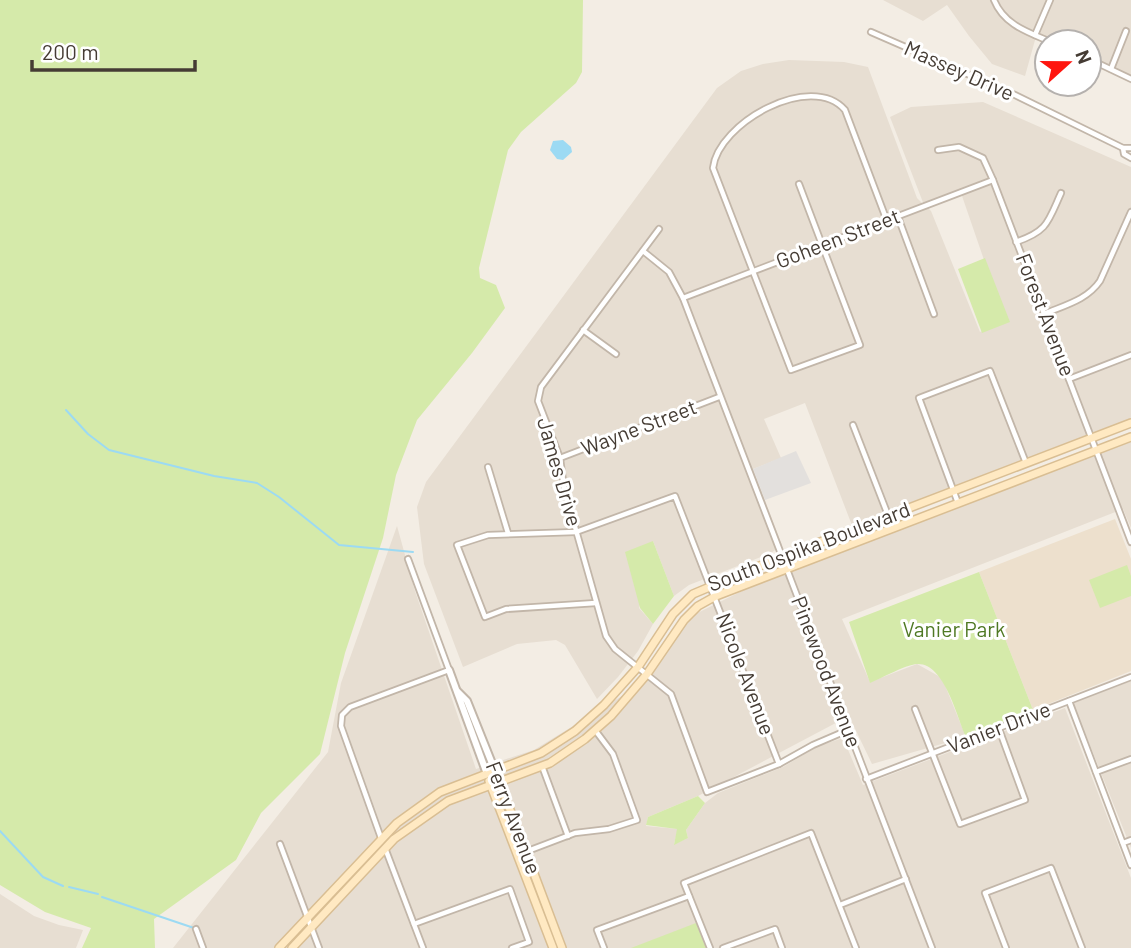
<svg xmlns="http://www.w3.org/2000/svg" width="1131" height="948" font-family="Barlow,sans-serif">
  <rect width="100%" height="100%" fill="#f3ede4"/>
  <g fill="#e7ded2" fill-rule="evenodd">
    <polygon points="883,0 1131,0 1131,79 1089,59 1089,42 1055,42 1037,33 1025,76 992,64 969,36 947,5 923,21"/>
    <path d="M789,60L844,62L868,67L917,198L924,205L890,117L911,107L983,102L1131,167V422L853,528L805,403L764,419L781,458L753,469L782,545L771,553L689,585L674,596L653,541L639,608L653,624L638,651L618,677L597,699L565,645L556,640L517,644L463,667L424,564L417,507L426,482L717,88L741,71L763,64ZM961,193L1005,321L980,332L931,211L926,206Z"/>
    <polygon points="1131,441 1131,528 1123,509 842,619 870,682 917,664 942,678 966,737 872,764 849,716 698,796 648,817 646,826 678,829 674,844 688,838 686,830 705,803 718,793 783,767 818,746 843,738 863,785 1065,708 1131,878 1131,948 173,948 328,752 341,683 397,526 415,591 476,769 534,750 630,691 681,621 783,571"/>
    <polygon points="1131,681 1131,848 1073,703"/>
    <polygon points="0,894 34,916 59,925 83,930 76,948 0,948"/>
  </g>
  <polygon fill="#ede0cd" points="1115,519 1131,559 1131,671 1033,710 979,572"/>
  <g fill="#d5eaaa">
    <polygon points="0,0 583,0 582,72 576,83 521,132 508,150 479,268 480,278 496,285 505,308 472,353 417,420 396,475 383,538 345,653 320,754 261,813 236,860 154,919 155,948 82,948 91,928 45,912 0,885"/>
    <polygon points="985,258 1010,322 982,333 958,269"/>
    <polygon points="653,541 674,596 653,624 640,608 625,552"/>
    <polygon points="1127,565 1131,576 1131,596 1100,608 1089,580"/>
    <path d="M979,572L1033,710L966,737C957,717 944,661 916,664C903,666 882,678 870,683L849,622Z"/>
    <polygon points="698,796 705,803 686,830 688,838 674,845 677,829 646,825 648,817"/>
    <polygon points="696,923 706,948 631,948"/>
  </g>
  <polygon fill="#e3e0dd" points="796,451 811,483 765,500 753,469"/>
  <polygon fill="#9cdaf3" points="563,140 571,147 572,152 563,160 557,159 550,150 553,141"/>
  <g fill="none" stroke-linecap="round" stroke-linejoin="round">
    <g stroke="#9cdaf3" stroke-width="2">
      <polyline points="66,410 88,434 109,450 214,476 257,483 279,497 339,545 413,552"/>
      <polyline points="0,831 43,877 63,886"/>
      <polyline points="69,887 98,894"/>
      <polyline points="102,897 194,928"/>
    </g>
    <defs>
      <g id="minor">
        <path d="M994,0C1004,25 1028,32 1051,42"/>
        <polyline points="871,32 1011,93 1123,148 1131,148"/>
        <polyline points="1035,35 1050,0"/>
        <polyline points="1089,59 1131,79"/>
        <polyline points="1111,69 1126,31"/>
        <polyline points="1123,148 1124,154 1131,158"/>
        <polyline points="938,150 959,147 983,158 993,180 1131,542"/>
        <path d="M799,184L860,345L791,370L713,168C718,123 811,71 845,110L887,221"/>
        <polyline points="898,217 934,314"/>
        <polyline points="659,229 541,387 538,401 560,458 564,488 606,636 615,649 671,694 707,792 779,764 813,745 848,730"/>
        <path d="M1016,242C1048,231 1048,222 1061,193"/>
        <polyline points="643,251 669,272 683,298 932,948"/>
        <polyline points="683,298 993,180"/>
        <path d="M1044,314C1065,305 1087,300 1100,281L1131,212"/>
        <polyline points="583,330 616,354"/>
        <polyline points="1069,379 1131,355"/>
        <polyline points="853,425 893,528"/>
        <polyline points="560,458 719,397"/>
        <polyline points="488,467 508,533"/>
        <polyline points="958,503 919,398 990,371 1026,463"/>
        <polyline points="596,603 506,609 485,617 457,545 488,535 576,532 675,496 779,764"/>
        <polyline points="1069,701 1131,865"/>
        <polyline points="915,709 960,824 1025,800 999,729"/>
        <polyline points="542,766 568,836"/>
        <polyline points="1096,772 1131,759"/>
        <polyline points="866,779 1131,677"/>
        <polyline points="381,838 341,726 342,715 350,707 449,670 408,559"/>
        <polyline points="1123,843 1131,840"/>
        <polyline points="280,844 319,948"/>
        <polyline points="385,848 423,948"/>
        <polyline points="525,852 575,833 609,829 637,820 613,754 595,730"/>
        <polyline points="840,905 906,879"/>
        <polyline points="414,924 510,889 529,942 512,948"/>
        <polyline points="196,929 203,948"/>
        <polyline points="604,948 597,930 689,896"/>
        <polyline points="710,948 684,883 811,833 856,948"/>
        <polyline points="723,948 775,929 782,948"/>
        <polyline points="1006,948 985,893 1051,868 1082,948"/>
      </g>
      <g id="tertiary">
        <polyline points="449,670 487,774"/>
        <polyline points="458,692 467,701 495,771"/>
      </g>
      <g id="secondary">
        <polyline points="498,778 562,948"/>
        <polyline points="489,781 553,948"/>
        <polyline points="279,948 397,823 440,792 541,753 575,731 604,705 638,667 673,614 693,594 781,557 1131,423"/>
        <polyline points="292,948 394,839 448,801 550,763 585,739 611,716 647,674 684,620 698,606 716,596 1131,437"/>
      </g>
    </defs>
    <use href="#minor" stroke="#c2b6a9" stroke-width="8"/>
    <use href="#tertiary" stroke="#c2b6a9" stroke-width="10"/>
    <use href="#secondary" stroke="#d9be93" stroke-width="10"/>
    <use href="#minor" stroke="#fff" stroke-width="4.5"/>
    <use href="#tertiary" stroke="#fff" stroke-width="6"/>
    <use href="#secondary" stroke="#ffe9c2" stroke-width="7"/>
  </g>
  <g text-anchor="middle" stroke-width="6" stroke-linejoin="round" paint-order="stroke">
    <g font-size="21" fill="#453c34" stroke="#fff">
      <text transform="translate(959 71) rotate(24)" y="7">Massey Drive</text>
      <text transform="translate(838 239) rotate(-21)" y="7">Goheen Street</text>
      <text transform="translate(1045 315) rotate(69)" y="7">Forest Avenue</text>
      <text transform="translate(639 428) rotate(-21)" y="7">Wayne Street</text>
      <text transform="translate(559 472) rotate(74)" y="7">James Drive</text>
      <text transform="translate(809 547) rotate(-21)" y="7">South Ospika Boulevard</text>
      <text transform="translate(826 672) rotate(69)" y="7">Pinewood Avenue</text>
      <text transform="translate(745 674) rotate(69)" y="7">Nicole Avenue</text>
      <text transform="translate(999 728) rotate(-21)" y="7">Vanier Drive</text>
      <text transform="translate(513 818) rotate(69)" y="7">Ferry Avenue</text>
    </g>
    <g font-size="21" fill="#4f7924" stroke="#fff">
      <text x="954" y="637">Vanier Park</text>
    </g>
  </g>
  <g transform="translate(1068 63) rotate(69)"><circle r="33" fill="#ffffff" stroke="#b5b1ae" stroke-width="2"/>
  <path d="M0-5L12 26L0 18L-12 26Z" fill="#ff160f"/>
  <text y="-10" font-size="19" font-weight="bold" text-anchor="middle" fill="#453c34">N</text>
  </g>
  <path d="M32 60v10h163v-10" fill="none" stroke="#453c34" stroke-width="3.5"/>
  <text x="42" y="60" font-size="21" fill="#453c34" stroke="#ffffff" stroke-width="5" paint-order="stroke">200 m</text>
</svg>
